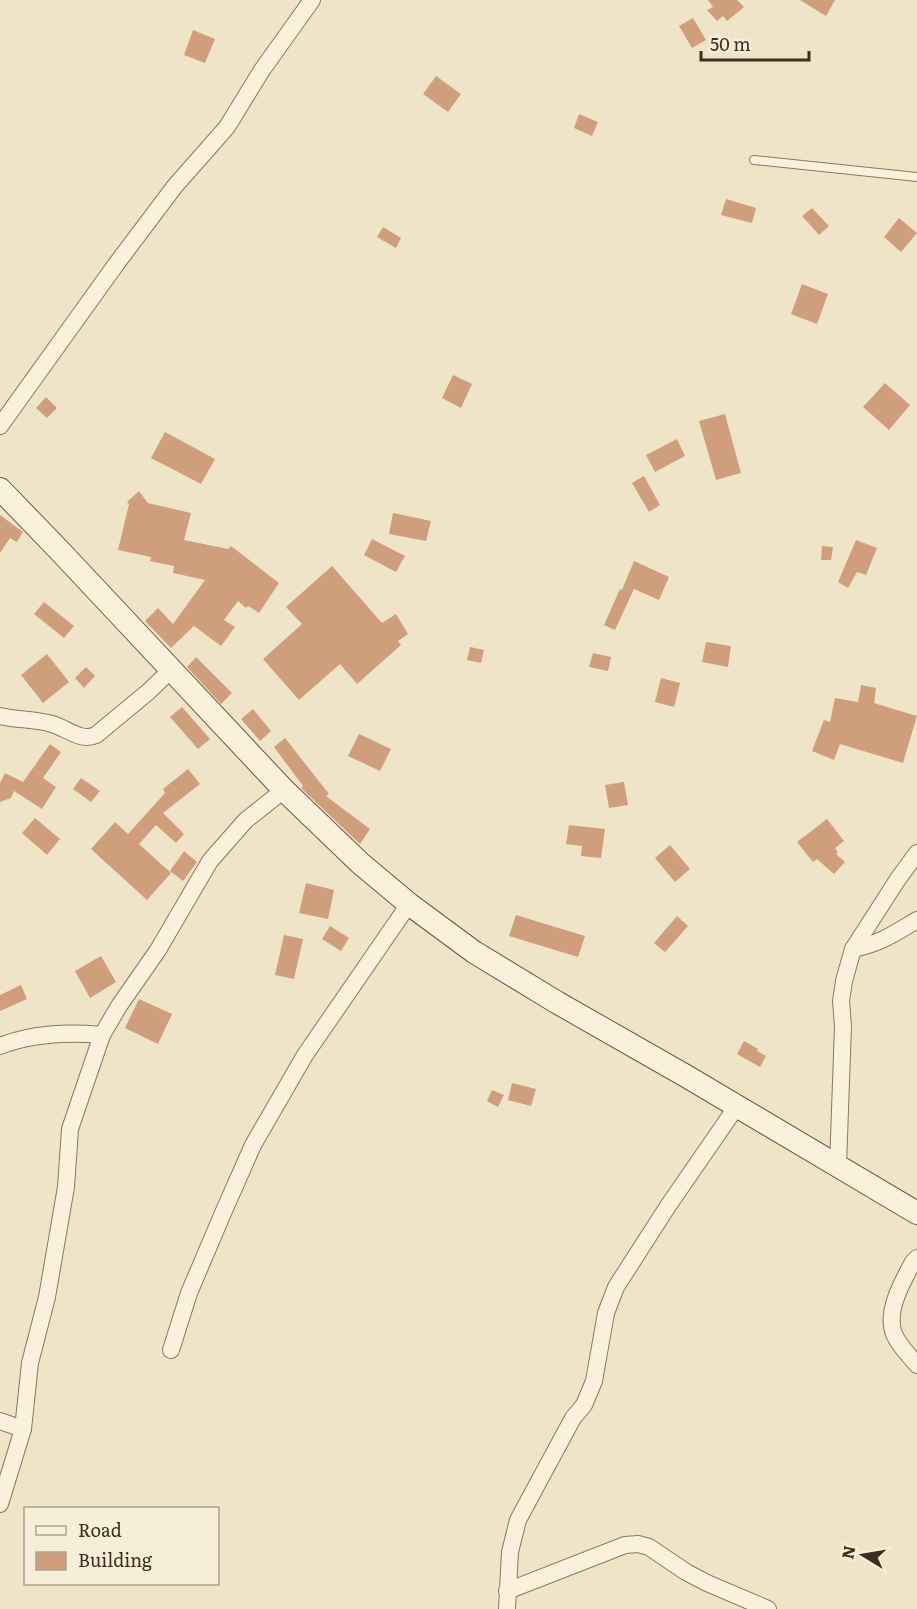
<svg xmlns="http://www.w3.org/2000/svg" width="917" height="1609" font-family="Literata,serif">
  <rect width="100%" height="100%" fill="#f0e4c8"/>
  <g fill="#cf9f7d">
    <polygon points="708,0 737,0 744,7 727,21 723,16 717,21 707,10 713,7"/>
    <polygon points="800,0 835,0 826,16"/>
    <polygon points="693,18 706,40 692,48 679,26"/>
    <polygon points="193,30 215,39 205,63 184,55"/>
    <polygon points="436,76 461,94 448,112 423,94"/>
    <polygon points="579,114 598,122 592,136 574,128"/>
    <polygon points="726,199 756,208 752,223 721,215"/>
    <polygon points="812,208 829,226 819,235 802,216"/>
    <polygon points="899,218 917,233 901,252 884,237"/>
    <polygon points="383,227 401,238 396,248 377,237"/>
    <polygon points="802,284 828,294 817,324 791,314"/>
    <polygon points="453,375 472,384 461,408 442,398"/>
    <polygon points="885,383 910,405 889,430 863,407"/>
    <polygon points="46,397 57,408 47,418 36,408"/>
    <polygon points="725,414 741,473 716,480 699,421"/>
    <polygon points="165,432 215,459 201,484 151,458"/>
    <polygon points="677,439 685,456 655,472 646,455"/>
    <polygon points="644,476 660,505 649,512 632,483"/>
    <polygon points="139,491 148,503 191,513 184,540 228,549 231,546 279,583 259,613 248,606 246,608 238,601 224,620 235,627 221,646 194,626 171,648 145,621 158,608 173,624 205,580 173,573 174,566 150,561 151,557 118,550 129,504 127,502"/>
    <polygon points="393,513 431,521 426,541 389,534"/>
    <polygon points="0,515 23,532 17,542 10,538 0,553"/>
    <polygon points="372,539 405,556 396,572 364,555"/>
    <polygon points="856,540 877,548 866,575 857,572 848,588 838,582"/>
    <polygon points="822,546 833,547 831,560 821,560"/>
    <polygon points="634,561 669,577 659,600 634,589 615,630 604,625 620,589 622,590"/>
    <polygon points="332,566 382,623 396,614 408,634 398,641 401,645 357,684 340,664 299,700 263,659 302,624 286,607"/>
    <polygon points="44,602 74,626 64,638 34,614"/>
    <polygon points="706,642 731,646 728,667 702,662"/>
    <polygon points="470,647 484,650 481,663 467,660"/>
    <polygon points="593,653 611,657 608,671 589,667"/>
    <polygon points="47,654 69,682 43,703 21,675"/>
    <polygon points="196,657 232,693 221,704 187,667"/>
    <polygon points="86,667 95,676 84,688 75,678"/>
    <polygon points="661,678 680,683 674,707 655,702"/>
    <polygon points="861,685 876,688 874,703 917,716 903,763 840,744 834,760 812,751 824,720 830,722 835,698 858,702"/>
    <polygon points="182,707 210,739 198,749 170,717"/>
    <polygon points="253,709 271,731 260,741 241,719"/>
    <polygon points="359,734 391,749 380,771 348,756"/>
    <polygon points="285,738 329,794 326,796 370,829 360,844 301,788 303,786 274,747"/>
    <polygon points="50,744 61,752 43,778 56,787 42,809 14,791 11,798 0,802 0,783 5,773 23,782"/>
    <polygon points="188,769 200,784 163,813 184,834 176,843 156,825 139,844 171,873 147,900 91,849 115,822 128,834 165,793 163,789"/>
    <polygon points="81,778 100,791 91,802 73,789"/>
    <polygon points="624,782 628,805 609,808 605,785"/>
    <polygon points="35,818 60,839 47,855 22,833"/>
    <polygon points="827,819 844,841 835,848 838,852 836,854 845,862 834,874 817,859 813,862 797,842"/>
    <polygon points="569,825 605,829 601,858 581,856 582,846 566,844"/>
    <polygon points="670,845 690,869 675,882 655,858"/>
    <polygon points="184,851 197,862 183,881 170,871"/>
    <polygon points="306,883 334,890 328,919 299,913"/>
    <polygon points="516,915 585,936 578,957 509,936"/>
    <polygon points="677,916 688,926 665,952 654,943"/>
    <polygon points="330,926 349,938 341,951 322,939"/>
    <polygon points="284,935 303,939 294,979 275,975"/>
    <polygon points="101,956 116,982 90,998 75,971"/>
    <polygon points="21,985 27,999 0,1011 0,995"/>
    <polygon points="139,999 172,1014 158,1044 125,1028"/>
    <polygon points="744,1041 758,1049 757,1051 766,1056 760,1067 737,1054"/>
    <polygon points="512,1083 536,1089 531,1106 508,1100"/>
    <polygon points="492,1090 504,1095 498,1107 487,1101"/>
  </g>
  <g fill="none" stroke-linecap="round" stroke-linejoin="round">
    <defs>
      <polyline id="lane" points="754,160 917,177"/>
      <g id="street">
        <polyline points="0,426 117,263 175,186 227,127 262,70 312,0"/>
        <path d="M0,716C17,720 35,719 52,724C67,728 80,742 96,735L148,692L171,670"/>
        <path d="M853,949C879,944 894,934 917,920"/>
        <path d="M0,1046C33,1033 67,1032 102,1035"/>
        <polyline points="838,1166 843,1026 841,1001 844,981 853,949 898,879 917,853"/>
        <path d="M917,1258L913,1262C903,1281 885,1311 894,1334C899,1346 909,1355 917,1365"/>
        <polyline points="171,1350 189,1293 223,1213 253,1145 305,1055 409,904"/>
        <polyline points="0,1421 23,1429"/>
        <polyline points="0,1504 23,1429 30,1363 47,1297 66,1187 70,1129 102,1035 119,1006 158,950 210,861 246,820 284,790"/>
        <polyline points="507,1591 625,1545 638,1544 649,1547 686,1572 707,1583 768,1609"/>
        <polyline points="507,1609 510,1552 518,1520 573,1418 584,1405 594,1381 606,1313 616,1287 668,1206 737,1106"/>
      </g>
      <polyline id="secondary" points="0,489 59,550 284,790 360,863 409,904 474,952 558,1003 686,1076 917,1213"/>
    </defs>
    <use href="#lane" stroke="#8d765c" stroke-width="10"/>
    <use href="#street" stroke="#8d765c" stroke-width="18"/>
    <use href="#secondary" stroke="#6f573f" stroke-width="24"/>
    <use href="#lane" stroke="#faf1dc" stroke-width="8"/>
    <use href="#street" stroke="#faf1dc" stroke-width="16"/>
    <use href="#secondary" stroke="#faf1dc" stroke-width="22"/>
  </g>
  <rect x="24" y="1507" width="195" height="78" fill="#f7eed8" stroke="#ada18e" stroke-width="1.5"/>
  <rect x="36" y="1526" width="30" height="9" fill="#faf1dc" stroke="#ada18e" stroke-width="1.5"/>
  <text x="78" y="1537" font-size="18" fill="#3d2e20">Road</text>
  <rect x="36" y="1552" width="30" height="18" fill="#cf9f7d" stroke="#ada18e" stroke-width="1.5"/>
  <text x="78" y="1567" font-size="18" fill="#3d2e20">Building</text>
  <g transform="translate(863 1555) rotate(281)" stroke="#f7eed8" stroke-width="4.5" paint-order="stroke">
  <path d="M0-4.5L10 22L0 15L-10 22Z" fill="#3d2e20"/>
  <text y="-9" font-size="16" font-weight="bold" text-anchor="middle" fill="#3d2e20">N</text>
  </g>
  <path d="M701 51v9h108v-9" fill="none" stroke="#3d2e20" stroke-width="3"/>
  <text x="710" y="51" font-size="18" fill="#3d2e20" stroke="#f7eed8" stroke-width="4.5" paint-order="stroke">50 m</text>
</svg>
